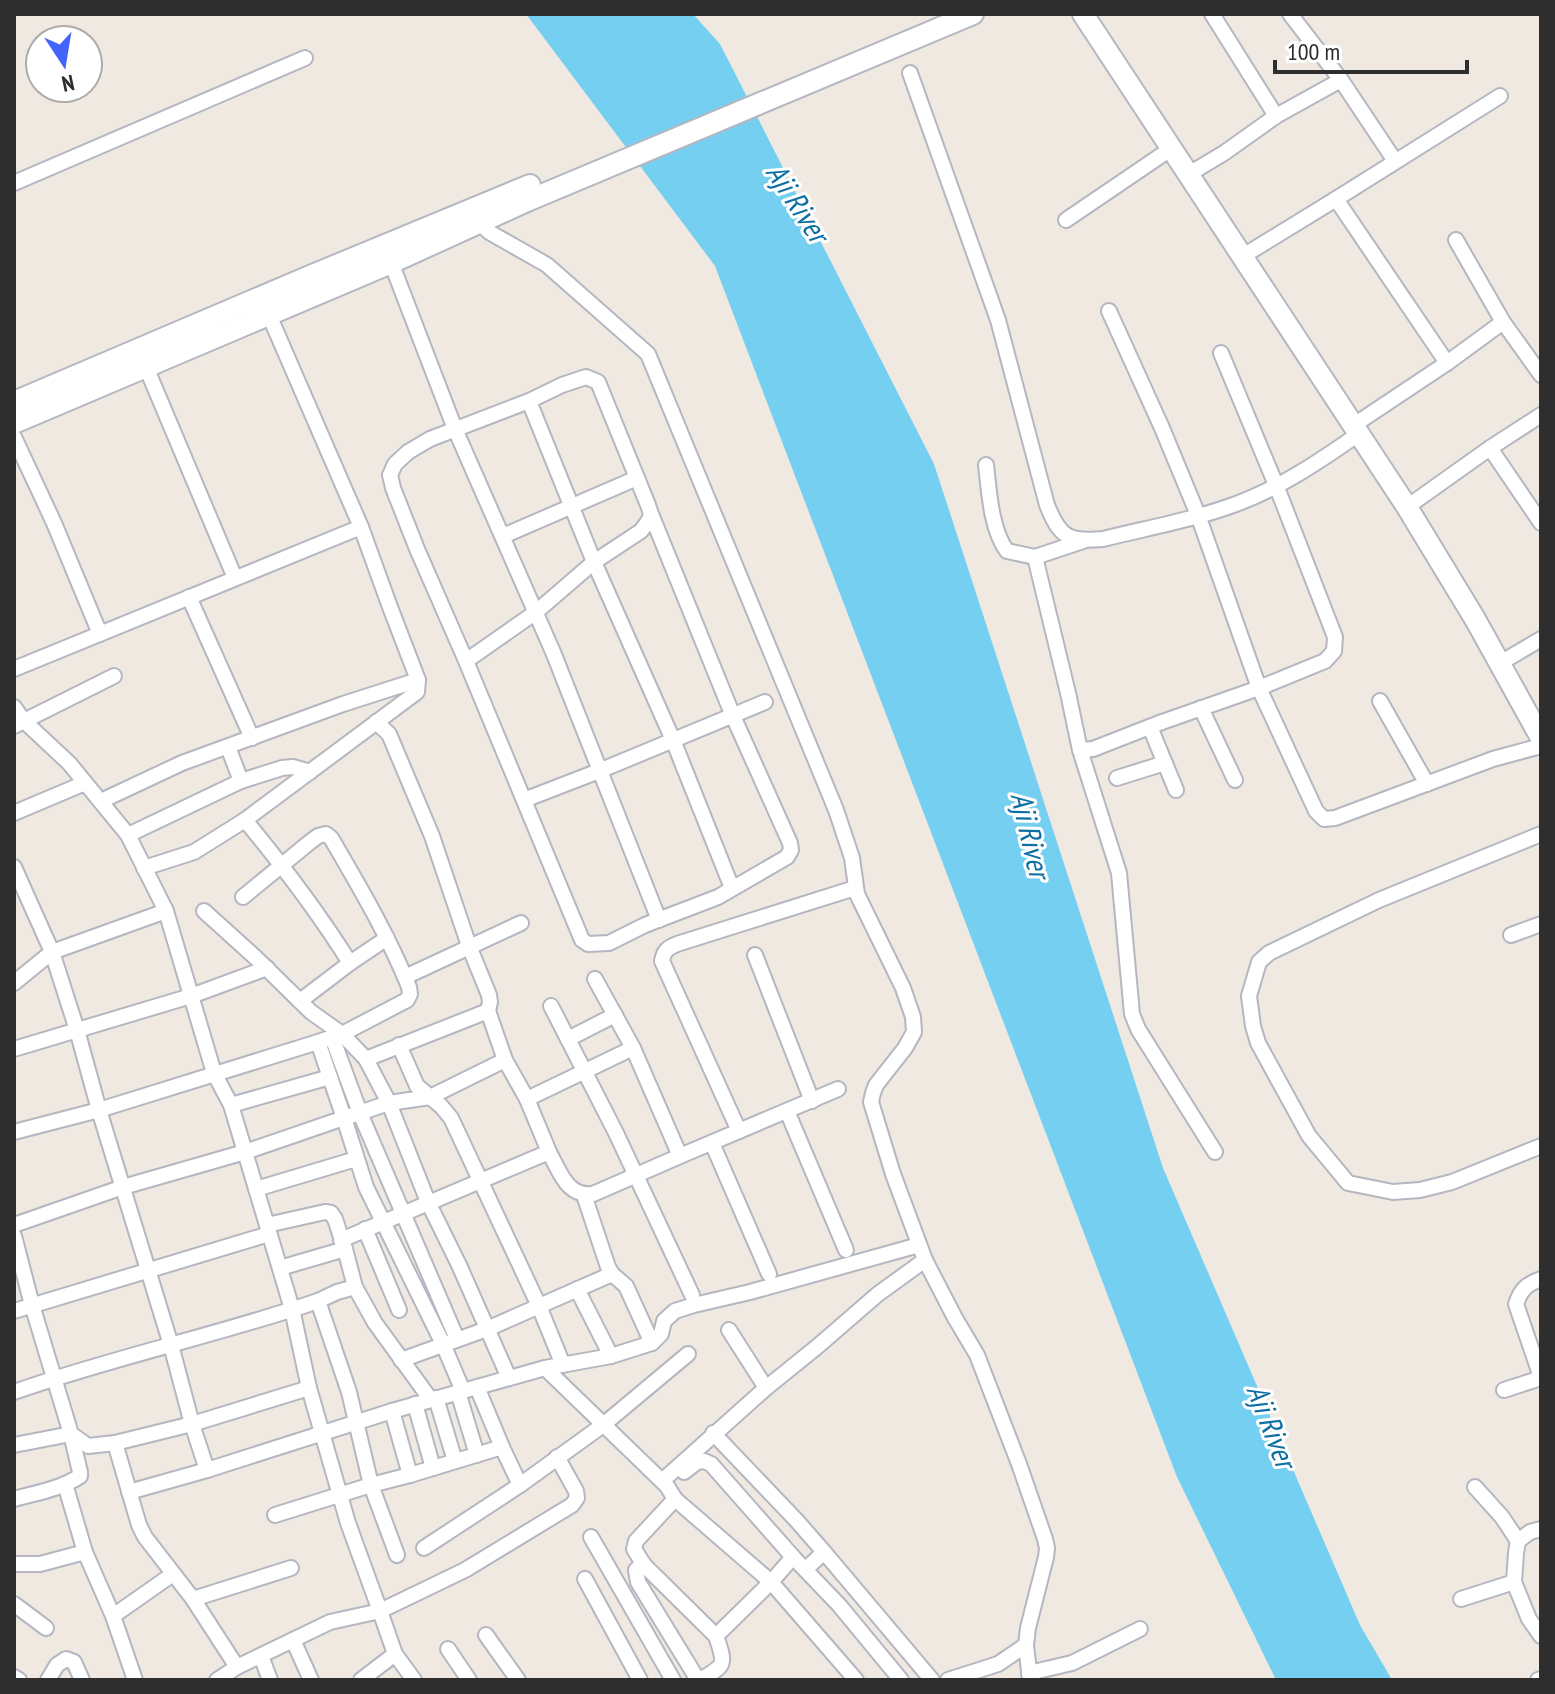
<svg xmlns="http://www.w3.org/2000/svg" width="1555" height="1694" font-family="'PT Sans Narrow',sans-serif">
  <rect width="100%" height="100%" fill="#efe9e1"/>
  <polygon fill="#75cff0" points="526,14 693,14 720,44 934,464 1163,1168 1360,1625 1392,1680 1276,1680 1177,1477 715,266"/>
  <g fill="none" stroke-linecap="round" stroke-linejoin="round">
    <defs>
      <g id="street">
        <polyline points="1212,14 1276,116"/>
        <polyline points="1290,14 1341,80 1395,161"/>
        <path d="M910,73L998,320L1047,505C1060,538 1069,542 1103,539C1147,528 1193,520 1236,504C1280,488 1320,461 1360,433"/>
        <polyline points="1189,174 1224,153 1276,116 1341,80"/>
        <polyline points="14,183 305,58"/>
        <polyline points="1336,199 1447,363"/>
        <polyline points="478,216 480,223 489,232 547,265 648,354 836,810 852,858 857,894 903,988 913,1017 914,1032 905,1048 876,1085 873,1093 871,1102 893,1174 925,1260 878,1294 818,1346 766,1388 662,1481"/>
        <polyline points="1066,220 1172,148"/>
        <polyline points="1456,240 1503,322 1541,375"/>
        <polyline points="1243,256 1336,199 1500,96"/>
        <polyline points="389,257 455,429 553,652 659,920"/>
        <polyline points="1109,311 1162,428 1198,515 1259,688 1316,811 1324,819 1335,818 1493,759 1541,746"/>
        <polyline points="146,367 235,578"/>
        <polyline points="529,401 594,562 673,740 732,888"/>
        <polyline points="1354,425 1447,363 1503,322"/>
        <polyline points="14,437 54,523 100,634"/>
        <polyline points="1490,448 1541,523"/>
        <path d="M986,465C989,491 991,530 1007,551L1035,557L1083,541"/>
        <polyline points="1407,507 1490,448 1541,415"/>
        <polyline points="503,536 637,478"/>
        <polyline points="1035,557 1068,693 1080,750 1093,749 1162,722 1259,688 1325,661 1334,651 1335,637 1276,485 1221,353"/>
        <polyline points="189,597 252,738"/>
        <polyline points="466,661 536,612 594,562 641,531 649,520 651,514 648,505 598,382 586,377 562,385 529,401 430,439 408,452 395,464 390,475 393,488 417,549 466,661 582,940 588,944 609,943 645,925 718,897 787,857 791,850 790,843 733,716 651,514"/>
        <polyline points="1500,663 1541,639"/>
        <polyline points="14,669 361,527"/>
        <polyline points="1380,701 1427,784"/>
        <polyline points="14,707 24,721 69,763 128,835 166,911 214,1073 231,1105 292,1309 309,1388 348,1523 380,1611 465,1570 572,1505 577,1498 576,1491 557,1457"/>
        <polyline points="1201,708 1235,780"/>
        <polyline points="376,722 389,734 432,836 469,946 489,995 490,1002 488,1011"/>
        <polyline points="14,726 114,676"/>
        <polyline points="1150,727 1176,790"/>
        <polyline points="228,747 241,781"/>
        <polyline points="1080,750 1119,873 1132,1014 1138,1029 1215,1152"/>
        <polyline points="1117,778 1165,763"/>
        <polyline points="524,800 599,771 765,702"/>
        <polyline points="101,801 182,763 343,704 418,680"/>
        <polyline points="14,813 85,783"/>
        <path d="M245,820C283,866 318,912 350,963L387,938"/>
        <polyline points="1541,834 1379,900 1269,953 1259,962 1249,996 1253,1026 1258,1043 1309,1136 1348,1183 1393,1192 1420,1190 1452,1182 1541,1146"/>
        <polyline points="128,835 241,781 282,768 293,767 310,772"/>
        <polyline points="14,867 52,952 77,1030 99,1110 171,1345 192,1424 207,1470"/>
        <polyline points="144,868 194,852 245,820 417,692 418,680 390,607 361,527 269,315"/>
        <path d="M243,897L310,842L318,836L326,834L331,838C359,886 388,935 409,987L410,994L407,1000L342,1034L318,1042"/>
        <polyline points="204,911 256,958 311,1012 342,1034 366,1059 389,1103 428,1202 459,1265 509,1378"/>
        <polyline points="1511,935 1541,924"/>
        <polyline points="755,955 812,1101"/>
        <polyline points="405,977 521,923"/>
        <polyline points="14,983 52,952 166,911"/>
        <polyline points="300,1001 350,963"/>
        <polyline points="551,1006 616,1133 692,1295"/>
        <polyline points="332,1037 360,1113 457,1339"/>
        <polyline points="568,1039 615,1015"/>
        <polyline points="399,1045 417,1086 441,1106 451,1118 539,1306 563,1365"/>
        <polyline points="633,1048 680,1156 838,1089"/>
        <polyline points="14,1049 191,996 267,968"/>
        <polyline points="527,1099 633,1048 595,979"/>
        <polyline points="231,1105 330,1077"/>
        <polyline points="787,1111 846,1250"/>
        <path d="M739,1131L662,961C664,950 668,948 677,944L855,888"/>
        <polyline points="14,1132 99,1110 318,1042 344,1118 389,1103 430,1097 505,1060"/>
        <polyline points="712,1143 769,1274"/>
        <path d="M549,1152C560,1172 567,1197 593,1194L680,1156"/>
        <polyline points="256,1189 356,1159"/>
        <polyline points="584,1195 608,1267 612,1274 626,1286 652,1343"/>
        <polyline points="14,1225 123,1187 245,1152 344,1118 366,1187 443,1344 463,1391"/>
        <polyline points="267,1225 325,1212 331,1213 335,1219 345,1249 355,1287 375,1323 431,1400"/>
        <polyline points="365,1229 399,1310"/>
        <polyline points="14,1236 32,1305 71,1434 88,1446 115,1443 192,1424 309,1388"/>
        <polyline points="341,1240 549,1152 527,1099 505,1060 488,1011 366,1059"/>
        <polyline points="925,1260 955,1318 977,1355 1019,1464 1045,1539 1047,1548 1046,1557 1028,1628 1026,1645 1030,1680"/>
        <polyline points="280,1268 345,1249"/>
        <path d="M1541,1279C1527,1284 1521,1289 1516,1304L1541,1377"/>
        <polyline points="577,1289 611,1356"/>
        <polyline points="318,1301 337,1292 355,1287"/>
        <polyline points="14,1311 269,1234"/>
        <polyline points="729,1330 766,1388"/>
        <polyline points="401,1360 487,1329 612,1274"/>
        <polyline points="545,1368 667,1486 675,1499 771,1582 856,1680"/>
        <polyline points="1504,1390 1541,1378"/>
        <path d="M14,1392C114,1357 218,1335 318,1301L349,1392L371,1485L397,1555"/>
        <polyline points="458,1392 477,1455"/>
        <polyline points="436,1398 455,1461"/>
        <polyline points="415,1404 433,1468"/>
        <polyline points="392,1411 410,1475"/>
        <polyline points="713,1433 797,1521 824,1552 806,1569"/>
        <polyline points="115,1443 139,1525 145,1537 193,1599 237,1667"/>
        <path d="M14,1445L71,1434L80,1472V1476C61,1489 35,1493 14,1499"/>
        <polyline points="684,1472 697,1462 704,1461 711,1464 793,1557 839,1605 901,1680"/>
        <polyline points="65,1484 85,1552"/>
        <polyline points="520,1485 603,1425 688,1354"/>
        <polyline points="1475,1487 1502,1517 1518,1541"/>
        <polyline points="129,1492 207,1470 392,1411 545,1368 611,1356 652,1343 661,1334 664,1321 675,1311 694,1305 750,1292 919,1245"/>
        <polyline points="675,1499 636,1541 634,1549 644,1565 716,1636"/>
        <polyline points="275,1515 371,1485 410,1475 502,1447 477,1387"/>
        <polyline points="1541,1529 1530,1532 1518,1541 1516,1553 1514,1582 1529,1619 1541,1636"/>
        <polyline points="591,1537 673,1680"/>
        <polyline points="424,1548 520,1485 502,1447"/>
        <polyline points="824,1552 932,1680"/>
        <polyline points="643,1563 636,1570 638,1582 698,1680"/>
        <polyline points="14,1564 40,1564 85,1552 113,1616 135,1680"/>
        <polyline points="585,1579 640,1680"/>
        <polyline points="193,1599 291,1568"/>
        <polyline points="1461,1599 1514,1582"/>
        <polyline points="14,1604 46,1628"/>
        <polyline points="113,1616 173,1574"/>
        <polyline points="486,1635 518,1680"/>
        <polyline points="293,1640 311,1680"/>
        <polyline points="448,1649 469,1680"/>
        <polyline points="261,1656 270,1680"/>
        <polyline points="1029,1673 1072,1663 1140,1629"/>
        <polyline points="14,1677 19,1680"/>
        <polyline points="48,1680 57,1665 66,1659 74,1662 82,1680"/>
        <polyline points="217,1680 237,1667 330,1622 380,1611 395,1654 414,1680"/>
        <polyline points="361,1680 395,1654"/>
        <path d="M700,1680C726,1665 726,1665 716,1636L771,1582L793,1557"/>
        <polyline points="948,1680 998,1664 1026,1645"/>
        <polyline points="1538,1680 1541,1679"/>
      </g>
      <g id="secondary">
        <polyline points="1083,14 1407,507 1475,619 1541,738"/>
        <polyline points="14,402 310,276 530,185"/>
        <polyline points="14,423 391,263 527,201 973,14"/>
      </g>
    </defs>
    <use href="#street" stroke="#b4b7c1" stroke-width="18"/>
    <use href="#secondary" stroke="#b4b7c1" stroke-width="24"/>
    <use href="#street" stroke="#fff" stroke-width="14"/>
    <use href="#secondary" stroke="#fff" stroke-width="20"/>
  </g>
  <g text-anchor="middle" stroke-width="6" stroke-linejoin="round" paint-order="stroke">
    <g font-size="30" font-style="italic" fill="#0d6fa3" stroke="#fff">
      <text transform="translate(797 203) rotate(57)" y="10">Aji River</text>
      <text transform="translate(1030 835) rotate(77)" y="10">Aji River</text>
      <text transform="translate(1271 1426) rotate(69)" y="10">Aji River</text>
    </g>
  </g>
  <rect width="1555" height="1694" fill="none" stroke="#2e2e2e" stroke-width="32"/>
  <g transform="translate(64 64) rotate(168)"><circle r="38" fill="#ffffff" stroke="#ababab" stroke-width="2"/>
  <path d="M0-6L14 30L0 20L-14 30Z" fill="#4264fb"/>
  <text y="-12" font-size="22" font-weight="bold" text-anchor="middle" fill="#2e2e2e">N</text>
  </g>
  <path d="M1275 60v12h192v-12" fill="none" stroke="#2e2e2e" stroke-width="4"/>
  <text x="1287" y="60" font-size="24" fill="#2e2e2e" stroke="#ffffff" stroke-width="6" paint-order="stroke">100 m</text>
</svg>
